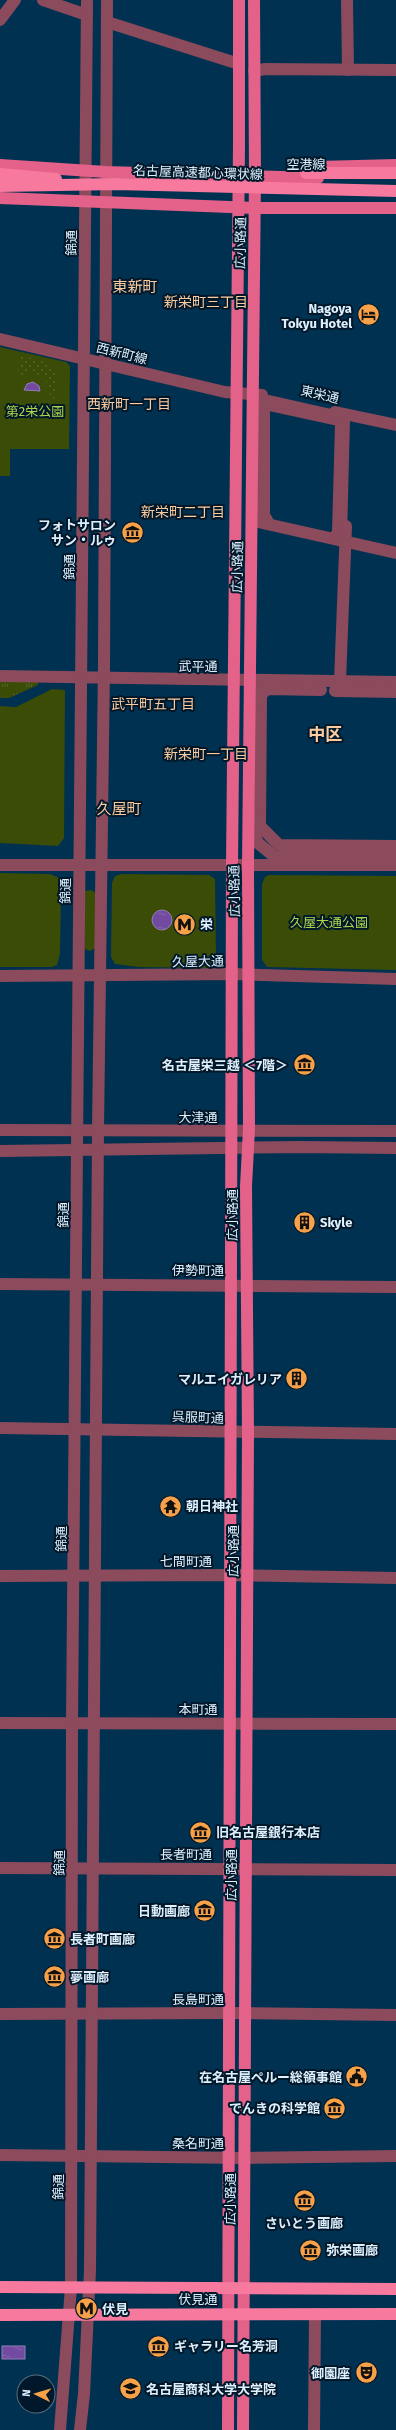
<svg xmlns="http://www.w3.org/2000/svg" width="396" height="2430" font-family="'Fira Sans','Noto Sans JP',sans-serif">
  <defs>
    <pattern id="grass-tufts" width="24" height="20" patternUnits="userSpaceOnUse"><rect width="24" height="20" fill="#3b4c06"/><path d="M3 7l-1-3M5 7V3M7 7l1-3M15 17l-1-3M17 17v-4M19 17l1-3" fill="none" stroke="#57662b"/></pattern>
    <pattern id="garden-dots" width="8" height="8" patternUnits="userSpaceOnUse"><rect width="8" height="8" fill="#3b4c06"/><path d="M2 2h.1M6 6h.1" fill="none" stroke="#57662b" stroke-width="1.8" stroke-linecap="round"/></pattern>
    <pattern id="water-ripples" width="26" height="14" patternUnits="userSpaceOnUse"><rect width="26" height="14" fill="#724aa0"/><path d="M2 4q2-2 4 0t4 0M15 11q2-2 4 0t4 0" fill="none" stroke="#8664ae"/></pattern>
  </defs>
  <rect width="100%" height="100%" fill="#003150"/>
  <polygon fill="url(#grass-tufts)" points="0,682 38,682 38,685 9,698 0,698"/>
  <g fill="#3b4c06">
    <polygon points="0,347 66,362 70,366 69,449 10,449 10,476 0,476"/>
    <polygon points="52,689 65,690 64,838 58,846 0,843 0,706 16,707"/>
    <polygon points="0,873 50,874 59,878 61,885 60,954 57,965 52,967 0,967"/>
    <polygon points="122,874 209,875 215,879 216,963 206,968 138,967 115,964 111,957 112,883 115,876"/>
    <polygon points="269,875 396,876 396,970 267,967 262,960 262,884 265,877"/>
    <polygon points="91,890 96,893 95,948 90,951 85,949 85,891"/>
  </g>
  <path fill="url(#garden-dots)" d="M19,357C37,357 55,363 57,382C58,389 57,395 53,400H50V390L44,377L31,372L18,377Z"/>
  <g fill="url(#water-ripples)" stroke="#927cbc">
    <polygon points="33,382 39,386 40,391 24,390 27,384"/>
    <circle cx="162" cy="920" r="10"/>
    <rect x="2" y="2346" width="23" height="13"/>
  </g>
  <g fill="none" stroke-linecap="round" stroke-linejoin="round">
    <g stroke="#8b4b5d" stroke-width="12">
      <polyline points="43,0 87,15"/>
      <polyline points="347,0 348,70"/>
      <polyline points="0,20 15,0"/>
      <polyline points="107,22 239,64"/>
      <polyline points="254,71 265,69 396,70"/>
      <polyline points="0,339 225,392 262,395"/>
      <polygon points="269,401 340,417 344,420 341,536 336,535 338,533 341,423 338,420 269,405 264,408 264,515 267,520 259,516 258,406 262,402"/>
      <polyline points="335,412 396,425"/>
      <polyline points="258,522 396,553"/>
      <polyline points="0,676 396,682"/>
      <polyline points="340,681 346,526"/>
      <polyline points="349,686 337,686 335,691 396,692"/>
      <polyline points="321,690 267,689 261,695 260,826 279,845 396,846"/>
      <path d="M254,707C254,691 258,684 275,684"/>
      <polyline points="254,817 254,833 258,843 275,857 396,857"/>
      <polyline points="0,865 396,865"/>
      <polyline points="0,976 232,974 396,979"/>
      <polyline points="0,1130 396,1131"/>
      <polyline points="0,1151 300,1147 396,1148"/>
      <polyline points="0,1284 396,1287"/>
      <polyline points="0,1428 396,1434"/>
      <polyline points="0,1576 230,1575 396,1578"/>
      <polyline points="0,1723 396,1724"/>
      <polyline points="0,1868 396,1870"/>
      <polyline points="0,2014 229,2013 396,2015"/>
      <polyline points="0,2155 244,2158 396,2156"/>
      <polyline points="60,2430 71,2287 72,1723 87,0"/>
      <polyline points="80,2430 84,2394 90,2270 98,1130 104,666 107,0"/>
      <polyline points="314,2430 315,2314"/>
    </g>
    <g stroke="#e4618a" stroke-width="12">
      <polyline points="0,165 106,172 318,178"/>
      <polyline points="318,167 396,165"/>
      <polyline points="0,198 255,208 396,208"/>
      <polyline points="228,2430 232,866 239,145 239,0"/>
      <polyline points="243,2430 248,1432 246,1186 249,1129 248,866 255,177 254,0"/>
    </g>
    <g stroke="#f7799e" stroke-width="12">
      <polyline points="306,173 396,173"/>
      <polyline points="0,2287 396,2289"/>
      <polyline points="0,2315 396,2314"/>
    </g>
    <g stroke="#f7799e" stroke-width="12">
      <polyline points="0,174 56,179"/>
      <polyline points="0,186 117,184 396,191"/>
    </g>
  </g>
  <defs>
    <symbol id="hotel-disc" viewBox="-11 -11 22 22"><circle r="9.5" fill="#f7a149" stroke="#01182a"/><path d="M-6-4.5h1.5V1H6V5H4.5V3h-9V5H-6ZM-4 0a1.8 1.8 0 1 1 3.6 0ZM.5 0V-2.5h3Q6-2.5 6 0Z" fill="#111"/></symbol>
    <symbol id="museum-disc" viewBox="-11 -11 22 22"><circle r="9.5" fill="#f7a149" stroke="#01182a"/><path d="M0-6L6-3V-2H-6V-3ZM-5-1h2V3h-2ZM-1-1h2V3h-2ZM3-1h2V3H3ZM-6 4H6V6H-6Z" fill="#111"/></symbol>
    <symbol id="metro-disc" viewBox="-11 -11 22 22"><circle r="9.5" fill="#f7a149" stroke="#01182a"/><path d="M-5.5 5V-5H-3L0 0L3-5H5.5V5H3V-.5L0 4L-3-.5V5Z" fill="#111"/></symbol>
    <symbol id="building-disc" viewBox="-11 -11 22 22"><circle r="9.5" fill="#f7a149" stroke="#01182a"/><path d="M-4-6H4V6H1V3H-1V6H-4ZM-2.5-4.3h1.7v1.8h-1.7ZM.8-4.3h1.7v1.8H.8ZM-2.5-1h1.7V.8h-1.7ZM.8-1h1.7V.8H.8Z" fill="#111"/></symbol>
    <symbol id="temple-disc" viewBox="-11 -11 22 22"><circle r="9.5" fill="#f7a149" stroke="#01182a"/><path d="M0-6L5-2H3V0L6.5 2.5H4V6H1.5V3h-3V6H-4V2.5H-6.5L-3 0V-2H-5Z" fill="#111"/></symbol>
    <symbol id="civic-disc" viewBox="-11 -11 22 22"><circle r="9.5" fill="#f7a149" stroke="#01182a"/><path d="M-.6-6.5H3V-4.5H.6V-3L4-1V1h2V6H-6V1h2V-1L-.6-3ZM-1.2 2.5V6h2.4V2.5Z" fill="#111"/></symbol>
    <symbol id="theatre-disc" viewBox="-11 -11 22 22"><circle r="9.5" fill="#f7a149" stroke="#01182a"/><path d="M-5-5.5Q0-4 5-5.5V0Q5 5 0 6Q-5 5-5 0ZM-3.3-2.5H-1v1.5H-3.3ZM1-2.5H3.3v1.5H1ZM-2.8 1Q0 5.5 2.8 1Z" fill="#111"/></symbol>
    <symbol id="university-disc" viewBox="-11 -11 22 22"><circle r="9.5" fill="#f7a149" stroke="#01182a"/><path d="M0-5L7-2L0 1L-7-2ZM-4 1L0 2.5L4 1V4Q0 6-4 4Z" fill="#111"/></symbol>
  </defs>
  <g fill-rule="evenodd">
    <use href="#hotel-disc" x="356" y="302" width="25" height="25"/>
    <use href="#museum-disc" x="120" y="520" width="25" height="25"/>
    <use href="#metro-disc" x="172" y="912" width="25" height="25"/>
    <use href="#museum-disc" x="292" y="1052" width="25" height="25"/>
    <use href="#building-disc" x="292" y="1210" width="25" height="25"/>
    <use href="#building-disc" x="284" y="1366" width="25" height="25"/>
    <use href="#temple-disc" x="158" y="1494" width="25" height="25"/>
    <use href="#museum-disc" x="188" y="1820" width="25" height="25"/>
    <use href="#museum-disc" x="192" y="1898" width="25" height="25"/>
    <use href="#museum-disc" x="42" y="1926" width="25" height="25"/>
    <use href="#museum-disc" x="42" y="1964" width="25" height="25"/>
    <use href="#civic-disc" x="344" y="2064" width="25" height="25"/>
    <use href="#museum-disc" x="322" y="2096" width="25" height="25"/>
    <use href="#museum-disc" x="292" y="2188" width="25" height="25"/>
    <use href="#museum-disc" x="298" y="2238" width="25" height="25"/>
    <use href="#metro-disc" x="74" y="2296" width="25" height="25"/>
    <use href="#museum-disc" x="146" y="2334" width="25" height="25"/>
    <use href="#theatre-disc" x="354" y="2360" width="25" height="25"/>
    <use href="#university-disc" x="118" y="2376" width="25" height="25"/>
  </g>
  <g text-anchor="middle" stroke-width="4" stroke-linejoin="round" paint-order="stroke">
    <g font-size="13" fill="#def0fe" stroke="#01182a">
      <text x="306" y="169">空港線</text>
      <text transform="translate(198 172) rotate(2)" y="5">名古屋高速都心環状線</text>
      <text transform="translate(71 243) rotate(-90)" y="5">錦通</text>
      <text transform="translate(240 243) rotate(-89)" y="5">広小路通</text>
      <text transform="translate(122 353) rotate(14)" y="5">西新町線</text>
      <text transform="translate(320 394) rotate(13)" y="5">東栄通</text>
      <text transform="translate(69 567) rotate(-90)" y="5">錦通</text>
      <text transform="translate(237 567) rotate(-89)" y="5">広小路通</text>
      <text transform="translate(198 666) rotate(1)" y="5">武平通</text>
      <text transform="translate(65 891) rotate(-90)" y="5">錦通</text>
      <text transform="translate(234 891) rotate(-91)" y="5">広小路通</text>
      <text transform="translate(198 961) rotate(-1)" y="5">久屋大通</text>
      <text x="198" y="1122">大津通</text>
      <text transform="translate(63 1215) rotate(-90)" y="5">錦通</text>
      <text transform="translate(232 1215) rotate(-90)" y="5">広小路通</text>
      <text x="198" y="1275">伊勢町通</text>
      <text transform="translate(198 1417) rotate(2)" y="5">呉服町通</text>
      <text transform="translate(61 1539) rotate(-90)" y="5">錦通</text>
      <text transform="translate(233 1551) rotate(-90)" y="5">広小路通</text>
      <text x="186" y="1566">七間町通</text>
      <text x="198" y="1714">本町通</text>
      <text x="186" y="1859">長者町通</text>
      <text transform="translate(59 1863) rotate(-90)" y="5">錦通</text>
      <text transform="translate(231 1875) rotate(-90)" y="5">広小路通</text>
      <text x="198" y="2004">長島町通</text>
      <text x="198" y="2148">桑名町通</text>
      <text transform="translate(58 2187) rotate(-90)" y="5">錦通</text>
      <text transform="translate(230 2199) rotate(-90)" y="5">広小路通</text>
      <text x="198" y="2304">伏見通</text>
    </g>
    <g font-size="13" font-weight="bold" fill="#def0fe" stroke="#01182a" text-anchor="start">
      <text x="352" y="313" text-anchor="end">Nagoya<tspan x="352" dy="15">Tokyu Hotel</tspan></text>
      <text x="116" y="530" text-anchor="end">フォトサロン<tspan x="116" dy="15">サン・ルゥ</tspan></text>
      <text x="200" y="929">栄</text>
      <text x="288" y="1070" text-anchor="end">名古屋栄三越 ＜7階＞</text>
      <text x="320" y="1227">Skyle</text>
      <text x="282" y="1384" text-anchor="end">マルエイガレリア</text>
      <text x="186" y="1511">朝日神社</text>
      <text x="216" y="1837">旧名古屋銀行本店</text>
      <text x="190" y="1916" text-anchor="end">日動画廊</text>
      <text x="70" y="1944">長者町画廊</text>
      <text x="70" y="1982">夢画廊</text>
      <text x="342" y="2082" text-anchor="end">在名古屋ペルー総領事館</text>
      <text x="320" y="2113" text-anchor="end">でんきの科学館</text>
      <text x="304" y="2228" text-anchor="middle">さいとう画廊</text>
      <text x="326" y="2255">弥栄画廊</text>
      <text x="102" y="2314">伏見</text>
      <text x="174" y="2351">ギャラリー名芳洞</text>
      <text x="350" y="2378" text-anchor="end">御園座</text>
      <text x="146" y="2394">名古屋商科大学大学院</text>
    </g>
    <g font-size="13" fill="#afd44b" stroke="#01182a">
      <text x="35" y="416">第2栄公園</text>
      <text x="329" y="927">久屋大通公園</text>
    </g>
    <g font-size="14" fill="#fccb9f" stroke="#01182a">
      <text x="206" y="307">新栄町三丁目</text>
      <text x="129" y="409">西新町一丁目</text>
      <text x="183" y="517">新栄町二丁目</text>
      <text x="153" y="709">武平町五丁目</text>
      <text x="206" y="759">新栄町一丁目</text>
    </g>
    <g font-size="15" fill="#fccb9f" stroke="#01182a">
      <text x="135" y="292">東新町</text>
      <text x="119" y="814">久屋町</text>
    </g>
    <g font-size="17" font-weight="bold" fill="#fccb9f" stroke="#01182a">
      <text x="325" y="740">中区</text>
    </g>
  </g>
  <g transform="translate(36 2394) rotate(275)"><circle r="19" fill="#01182a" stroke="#596e7f"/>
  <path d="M0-3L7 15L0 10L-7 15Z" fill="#f7a149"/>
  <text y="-6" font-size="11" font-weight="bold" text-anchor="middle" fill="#def0fe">N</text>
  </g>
</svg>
